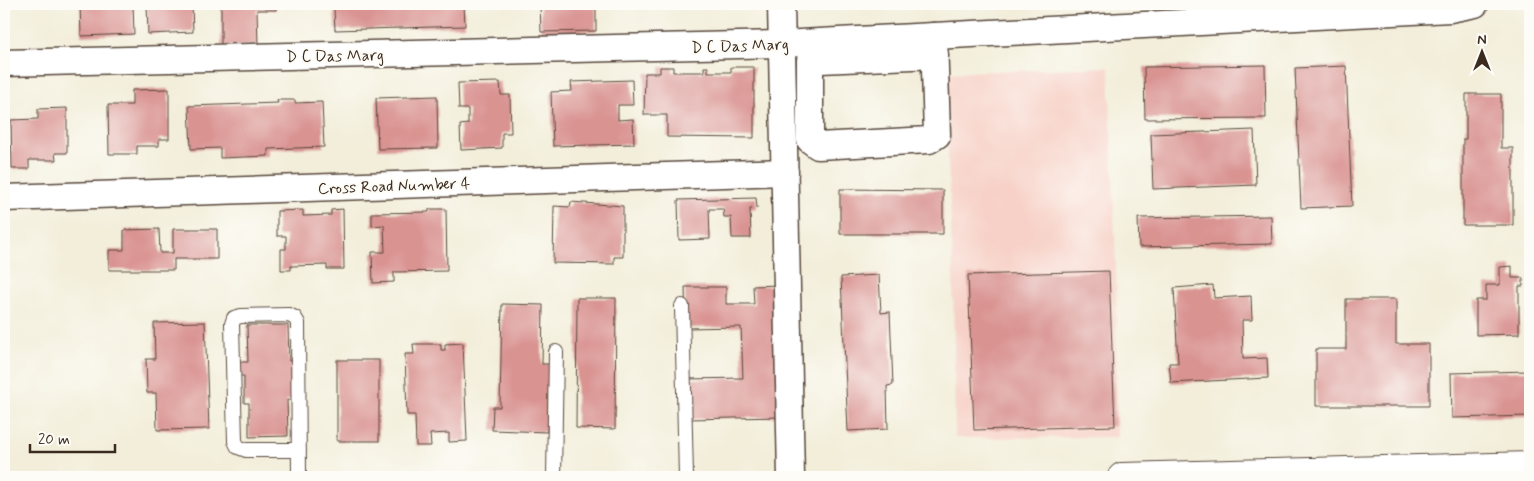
<svg xmlns="http://www.w3.org/2000/svg" width="1534" height="481" font-family="Mynerve,sans-serif">
  <rect width="100%" height="100%" fill="#fdfcf7"/>
  <filter id="ink" filterUnits="userSpaceOnUse"><feTurbulence type="fractalNoise" baseFrequency=".02" numOctaves="2"/><feDisplacementMap in="SourceGraphic" scale="10" xChannelSelector="R" yChannelSelector="G"/><feConvolveMatrix kernelMatrix="1 2 1 2 8 2 1 2 1" color-interpolation-filters="sRGB"/></filter>
  <filter id="wash" filterUnits="userSpaceOnUse"><feTurbulence type="fractalNoise" baseFrequency=".0096" numOctaves="4" result="noise"/><feDisplacementMap in="SourceGraphic" scale="20" xChannelSelector="R" yChannelSelector="G"/><feGaussianBlur stdDeviation="1.12" result="paint"/><feColorMatrix in="noise" values="0 0 0 0 0 0 0 0 0 0 0 0 0 0 0 0 0 1.4 0 .05"/><feComposite in="paint" operator="in"/></filter>
  <g filter="url(#wash)">
    <rect width="100%" height="100%" fill="#f3eeda"/>
    <polygon fill="#f7d1c7" points="1109,67 1116,266 1117,437 955,438 953,267 944,73"/>
    <g id="blocks">
      <g fill="#d99391">
        <polygon points="80,4 133,4 134,34 81,36"/>
        <polygon points="147,4 192,4 193,32 148,34"/>
        <polygon points="221,4 276,4 276,10 257,10 258,46 221,46"/>
        <polygon points="344,4 464,4 465,26 335,30 334,8 344,8"/>
        <polygon points="540,4 596,4 596,31 541,32"/>
        <polygon points="1265,65 1266,118 1145,119 1144,67"/>
        <polygon points="1346,66 1352,206 1301,208 1295,68"/>
        <polygon points="660,67 673,67 673,72 704,72 704,67 708,67 708,72 731,72 731,67 754,67 754,138 667,137 667,115 644,115 645,73 660,73"/>
        <polygon points="632,80 633,105 618,105 618,120 633,119 634,144 553,146 551,92 572,91 571,82"/>
        <polygon points="500,82 501,95 510,95 511,133 502,133 502,148 461,150 460,125 468,124 468,109 459,109 458,83"/>
        <polygon points="169,89 169,139 159,139 159,146 137,146 137,154 109,154 108,105 132,105 132,90"/>
        <polygon points="1466,94 1501,94 1501,148 1513,148 1513,225 1463,225 1463,139 1466,139"/>
        <polygon points="437,96 438,148 378,149 376,98"/>
        <polygon points="277,100 295,100 295,103 322,102 324,147 268,149 268,156 220,158 220,148 191,149 189,106 278,103"/>
        <polygon points="67,108 67,153 55,153 56,160 29,160 29,169 12,169 11,120 38,119 38,109"/>
        <polygon points="1254,130 1256,185 1153,189 1151,134"/>
        <polygon points="840,189 943,190 943,234 840,234"/>
        <polygon points="756,198 757,208 750,209 751,238 732,238 731,217 724,217 723,209 709,209 710,239 679,240 678,200"/>
        <polygon points="571,202 623,206 623,257 614,257 614,264 553,263 554,206 570,207"/>
        <polygon points="343,209 344,269 327,269 327,265 291,266 291,270 281,270 281,249 286,249 286,236 277,236 277,211 303,210 303,216 331,215 331,210"/>
        <polygon points="429,209 446,209 447,271 394,272 394,282 373,283 372,252 385,252 384,225 372,226 372,213 429,212"/>
        <polygon points="1271,216 1272,244 1139,247 1138,218"/>
        <polygon points="159,229 160,253 173,253 173,229 217,229 217,259 174,259 174,270 109,270 109,250 124,250 124,230"/>
        <polygon points="1512,266 1512,278 1523,278 1523,286 1519,286 1519,334 1476,335 1476,300 1486,300 1486,285 1500,285 1500,267"/>
        <polygon points="1109,271 1115,426 974,430 968,275"/>
        <polygon points="879,275 881,313 890,312 893,385 887,386 888,429 848,431 841,277"/>
        <polygon points="779,285 781,417 688,419 687,379 743,378 741,327 686,328 685,287 726,287 726,304 754,304 753,286"/>
        <polygon points="1213,285 1214,298 1251,296 1252,320 1242,320 1243,359 1267,358 1268,378 1171,383 1169,363 1178,363 1174,288"/>
        <polygon points="577,298 616,298 615,429 576,428"/>
        <polygon points="1346,299 1396,299 1396,344 1429,344 1429,406 1316,406 1316,349 1346,349"/>
        <polygon points="502,304 543,305 542,364 550,364 547,432 492,430 493,407 500,407"/>
        <polygon points="205,322 209,429 157,430 156,393 147,393 146,359 155,359 154,323"/>
        <polygon points="247,325 288,325 289,361 292,361 293,400 287,400 288,436 249,437 249,403 244,403 244,376 236,376 236,362 248,362"/>
        <polygon points="463,343 467,441 449,442 449,433 430,434 431,446 416,446 415,415 407,415 405,354 414,354 413,344 441,344 441,350 445,350 445,344"/>
        <rect x="337" y="360" width="42" height="81"/>
        <polygon points="1530,371 1530,416 1452,418 1451,373"/>
      </g>
    </g>
  </g>
  <g filter="url(#ink)">
    <use href="#blocks" fill-opacity="0" stroke="#57473a" stroke-width="1"/>
    <g fill="none" stroke-linecap="round" stroke-linejoin="round">
      <defs>
        <g id="service">
          <polyline points="682,306 686,477"/>
          <polyline points="299,450 246,450 238,447 235,441 232,324 234,318 241,316 289,315 295,318 298,323 299,477"/>
          <polyline points="554,477 556,352"/>
        </g>
        <g id="minor">
          <polyline points="781,4 791,477"/>
          <polyline points="810,60 810,140 818,146 929,140 937,135 934,36"/>
          <polyline points="820,60 935,55"/>
          <polyline points="4,63 781,44 1450,9 1475,4"/>
          <polyline points="4,198 785,172"/>
        </g>
        <polyline id="tertiary" points="1122,477 1530,466"/>
      </defs>
      <use href="#service" stroke="#57473a" stroke-width="16"/>
      <use href="#minor" stroke="#57473a" stroke-width="29"/>
      <use href="#tertiary" stroke="#57473a" stroke-width="30"/>
      <use href="#service" stroke="#fff" stroke-width="14"/>
      <use href="#minor" stroke="#fff" stroke-width="26"/>
      <use href="#tertiary" stroke="#fff" stroke-width="28"/>
    </g>
  </g>
  <g text-anchor="middle" stroke-width="4.5" stroke-linejoin="round" paint-order="stroke">
    <g font-size="16" fill="#3b2a1e" stroke="#fdfcf7">
      <text transform="translate(740 45) rotate(-2)" y="6">D C Das Marg</text>
      <text transform="translate(335 55) rotate(-1)" y="6">D C Das Marg</text>
      <text transform="translate(394 185) rotate(-2)" y="6">Cross Road Number 4</text>
    </g>
  </g>
  <rect width="1534" height="481" fill="none" stroke="#fdfcf7" stroke-width="20"/>
  <g transform="translate(1482 52)" stroke="#fdfcf7" stroke-width="4" paint-order="stroke">
  <path d="M0-4L9 19L0 12L-9 19Z" fill="#3b2a1e"/>
  <text y="-8" font-size="14" font-weight="bold" text-anchor="middle" fill="#3b2a1e">N</text>
  </g>
  <path d="M30 444v8h85v-8" fill="none" stroke="#3b2a1e" stroke-width="2.5"/>
  <text x="38" y="444" font-size="15" fill="#3b2a1e" stroke="#fdfcf7" stroke-width="4" paint-order="stroke">20 m</text>
</svg>
